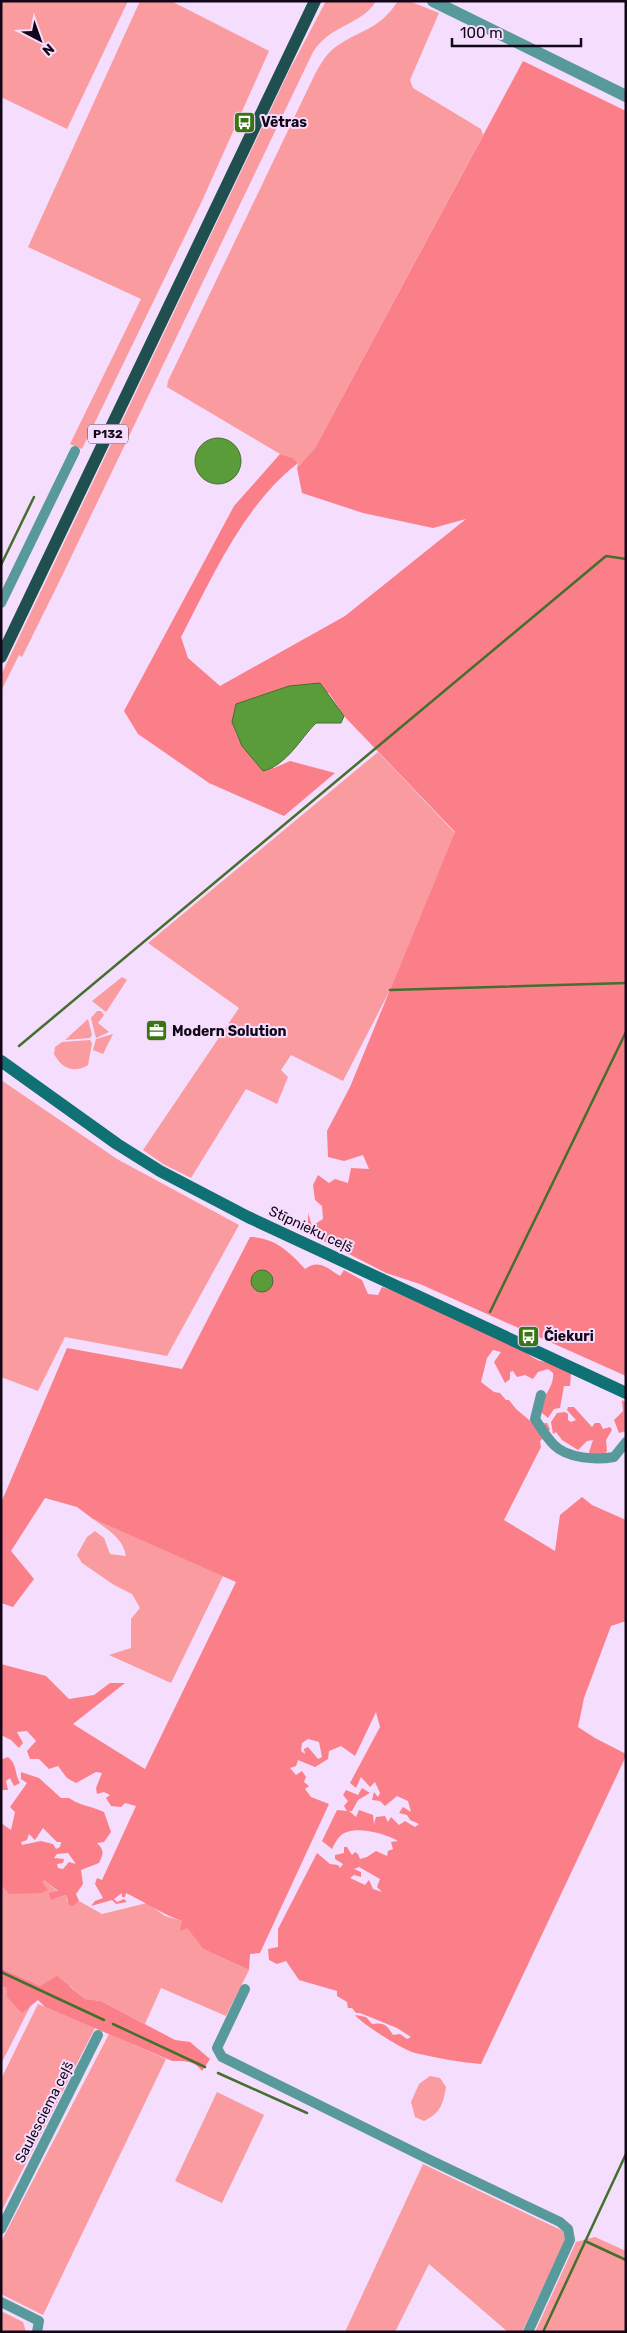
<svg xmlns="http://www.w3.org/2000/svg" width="627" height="2333" font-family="Rubik,sans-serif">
  <rect width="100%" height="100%" fill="#f5ddfd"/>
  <g fill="#fa9b9f">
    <polygon points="1,1 128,1 67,129 1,97"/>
    <polygon points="140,1 171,1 269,51 202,201 82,449 70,444 141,299 28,247"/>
    <path d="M326,1H376C362,25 331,24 313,52L62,576L22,657L19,655L1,691V675L289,71Z"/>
    <path d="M398,1H409L439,13L410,80L413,88L481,129L483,135L315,448L297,468L298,463L293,458L280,454L167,387L168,381L315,74C320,65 325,56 333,49C358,29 377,33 398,1Z"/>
    <polygon points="378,752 455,833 390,990 343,1081 291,1055 281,1070 288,1077 277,1104 246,1089 191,1178 163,1164 143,1150 239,1008 148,943"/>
    <polygon points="122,977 127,980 106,1012 92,1001"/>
    <polygon points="97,1011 101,1011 104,1015 98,1023 109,1032 96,1038 91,1018"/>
    <polygon points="88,1019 92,1035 90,1038 65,1040"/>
    <polygon points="113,1034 103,1054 93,1050 96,1039"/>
    <path d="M90,1040L92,1043L88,1065C74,1074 61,1068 54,1054L55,1047L62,1042Z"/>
    <polygon points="1,1080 117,1159 239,1225 167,1356 65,1337 38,1391 1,1377"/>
    <path d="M93,1519L223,1576L171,1683L109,1655L131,1648V1619L140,1608L132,1594L114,1585L82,1563L77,1555L87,1537L95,1531L104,1538L110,1554L126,1556C123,1538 108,1530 93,1519Z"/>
    <polygon points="44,1880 58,1892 55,1899 66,1895 67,1901 74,1906 79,1901 102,1914 147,1903 165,1916 182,1921 203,1949 249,1970 226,2016 161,1988 145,2024 101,2001 85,1999 70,1986 40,1986 1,1968 1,1885 10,1894"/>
    <polygon points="1,1986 7,1988 22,2012 31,2005 1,2064"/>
    <polygon points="38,2004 95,2028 1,2212 1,2079"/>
    <polygon points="109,2034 166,2059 43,2315 1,2294 1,2242"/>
    <path d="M430,2076L440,2078L446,2087C443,2105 440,2113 424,2121L415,2117L411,2102L419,2084Z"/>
    <polygon points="217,2092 264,2115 222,2203 175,2181"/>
    <polygon points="423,2164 563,2231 565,2240 522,2332 508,2332 429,2264 395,2332 345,2332"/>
    <polygon points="595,2237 626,2251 626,2332 535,2332 576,2242"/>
    <polygon points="1,2311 23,2322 26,2332 1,2332"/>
  </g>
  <g fill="#fa7f88" fill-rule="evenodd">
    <path d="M523,61L626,111V1376L420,1284L386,1273L308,1233V1213L312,1226L323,1219L322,1206L315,1200L313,1185L318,1175L329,1183L335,1179L348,1183L351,1168L369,1169L363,1155L344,1161L328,1157L327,1131L350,1087L455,832L344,716L329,693L289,686L236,705C228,742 247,749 274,768L290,761L335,773L284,816L209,783L138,734L124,711L234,506L280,454L293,458L298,463C243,506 213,576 181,637L188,658L220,686L345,616L466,519L433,528L363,513L302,493L297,468L315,448Z"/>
    <path d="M250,1237C274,1237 290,1252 305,1269C319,1259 327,1268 340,1276L344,1270L362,1280L368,1294L378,1295L382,1287L388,1289L521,1346C528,1356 541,1365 553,1361L571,1372L570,1386H564L560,1408L554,1409L548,1418L541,1412C539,1398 555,1388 553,1373L548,1369L538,1372L533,1379L525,1375L517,1377L513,1371L510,1372V1379L505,1383L494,1362L501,1352L493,1350L487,1358L481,1382L494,1392L500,1393L506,1400H509L516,1409L534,1424L547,1423L550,1429L545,1437L540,1441L541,1447L504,1520L555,1551L560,1515L582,1497L592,1505L626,1520V1621L611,1626L584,1698L578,1727L595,1738L626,1754V1756L481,2064C458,2062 437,2058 415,2053C403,2050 362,2024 355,2015L366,2017L372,2024C384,2022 387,2025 393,2035L400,2034L407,2039L411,2037L397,2028L360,2013H356L352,2008H348L347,2002L337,1996V1991L299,1980L286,1961L277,1964L269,1960L268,1949L278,1947V1929L317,1853L330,1864L338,1865L340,1868L343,1864L335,1859V1855L344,1853V1847H347L352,1855L355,1852L358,1854L360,1859L367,1857L376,1851L387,1856L388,1851L393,1849L391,1842L398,1841C386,1834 361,1827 347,1832C339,1834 335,1843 332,1849L322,1841L337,1810L347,1811L344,1806L348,1801L343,1795L346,1790L358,1795L362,1788L370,1793L358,1800L352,1811H349L356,1817L359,1810L373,1815L374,1824L376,1817L385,1816L388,1822L391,1817L399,1825L405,1821L415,1827L419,1824L410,1820L407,1815L399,1813L403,1807L411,1812L408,1801L397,1796L385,1806L380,1801L372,1800L374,1792L378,1797L380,1793L375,1782L370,1787L361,1777L356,1788L350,1783L380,1727L376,1712L355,1756L341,1746L329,1751L328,1759L315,1767L298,1760L296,1766L290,1768L296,1775L302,1771L306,1777L304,1782L309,1786L305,1789L311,1797L329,1804L260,1953L250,1954L249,1970L203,1949L187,1928L180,1931L182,1921C162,1914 145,1902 126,1893L125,1897H122V1893L114,1899L117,1902L124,1899L127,1902L116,1904L112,1900L91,1906L95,1901L103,1898L95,1884L97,1878L102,1880L136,1806L125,1803L121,1807L111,1806L106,1798L110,1795L104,1792L97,1794L96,1788L102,1773L96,1772L76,1783L67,1778L58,1766L49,1769L39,1759H30L27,1751L36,1741L27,1731L17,1732L23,1743L19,1748L11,1740L1,1735V1664L46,1676L69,1699L94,1695L110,1683H125L73,1724L145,1769L236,1582L93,1519L77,1507L45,1498L11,1551L34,1579L13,1607L1,1603V1503L67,1348L182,1369ZM308,1739L319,1742L322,1757L318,1759L308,1747L304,1749L305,1754L301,1751L302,1743ZM359,1867L380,1879L377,1887L382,1892L373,1889L369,1880L365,1885L350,1878L354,1875L361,1877V1872L354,1869Z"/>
    <polygon points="622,1400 626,1402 626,1431 619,1433 614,1420 623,1411"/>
    <polygon points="568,1407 574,1407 592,1427 595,1423 600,1423 603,1429 610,1427 612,1430 606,1440 607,1451 603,1456 592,1457 589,1452 593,1440 587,1441 578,1450 562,1440 556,1432 553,1434 551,1422 557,1413 565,1412 568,1414 568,1420 571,1422 576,1420 567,1410"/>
    <path d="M1,1757L3,1759L8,1757C18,1765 14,1774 20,1783L14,1786L10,1778L6,1781L8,1790H1Z"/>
    <path d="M21,1772L39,1778L61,1798H69C78,1805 91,1806 104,1812L111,1832L104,1842L97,1843C105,1851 103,1854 99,1863L81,1870L83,1884L76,1894L79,1901L74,1906L69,1905L66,1895L51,1900L49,1893L58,1891L44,1880L42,1882L48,1890L41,1893L9,1894L1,1885V1823L11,1830L15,1812L10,1807L27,1783L21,1779ZM43,1828L57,1842H61L60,1847L56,1849L53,1844L41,1841L22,1845L21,1842L27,1840L29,1834L35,1840ZM68,1853L76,1864L69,1862L63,1869L58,1868L57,1864L63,1863L64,1859L54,1858L57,1854Z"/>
    <path d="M1,1968L40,1986L57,1976L85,1999L101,2001L175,2040L190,2042L210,2059L202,2071C194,2060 184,2061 172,2061L45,2007L38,2000L22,2013L7,1997V1988L1,1986Z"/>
  </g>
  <g fill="#599c39" stroke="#446f2f">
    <circle cx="218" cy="461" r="23"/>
    <path d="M320,683L344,716L341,723H316C300,739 287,765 263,771L242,746L232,722L236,704L289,686Z"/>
    <circle cx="262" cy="1281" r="11"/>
  </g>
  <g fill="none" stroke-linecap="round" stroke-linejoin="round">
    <g stroke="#446f2f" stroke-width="2.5">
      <polyline points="1,565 34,497"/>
      <polyline points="390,990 626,983"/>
      <polyline points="19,1046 606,556 626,559"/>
      <polyline points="490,1312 626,1032"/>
      <polyline points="1,1972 104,2020"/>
      <polyline points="113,2024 205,2067"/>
      <polyline points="218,2073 307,2113"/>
      <polyline points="585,2241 626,2260"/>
      <polyline points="543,2332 626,2154"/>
    </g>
    <g stroke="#589a9b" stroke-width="10">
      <polyline points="1,603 75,451"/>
      <path d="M541,1395L535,1419C541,1428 547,1438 554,1445C568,1459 597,1460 614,1457L626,1442"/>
      <polyline points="245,1989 217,2048 222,2057 428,2159 560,2222 568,2229 570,2240 528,2332"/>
      <polyline points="1,2229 98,2035"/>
      <polyline points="1,2302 39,2321 37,2332"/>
    </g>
    <polyline stroke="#589a9b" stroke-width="12" points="433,1 626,96"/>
    <polyline stroke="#0f7173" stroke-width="12" points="1,1061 117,1144 160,1171 248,1217 626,1393"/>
    <polyline stroke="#1f4f4f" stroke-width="12" points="1,657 315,1"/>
  </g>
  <defs>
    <symbol id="bus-square" viewBox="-11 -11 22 22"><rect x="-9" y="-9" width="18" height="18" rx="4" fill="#377610" stroke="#f5ddfd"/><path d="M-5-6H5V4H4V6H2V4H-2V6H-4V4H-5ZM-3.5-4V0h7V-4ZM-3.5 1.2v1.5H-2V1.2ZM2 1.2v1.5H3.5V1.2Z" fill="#fff"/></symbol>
    <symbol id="office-square" viewBox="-11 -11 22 22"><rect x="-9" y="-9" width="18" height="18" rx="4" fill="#377610" stroke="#f5ddfd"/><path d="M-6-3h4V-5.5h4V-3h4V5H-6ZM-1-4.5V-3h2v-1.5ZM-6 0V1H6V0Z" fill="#fff"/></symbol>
  </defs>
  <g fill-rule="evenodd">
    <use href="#bus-square" x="232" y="110" width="25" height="25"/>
    <use href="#office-square" x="144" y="1018" width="25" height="25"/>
    <use href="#bus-square" x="516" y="1324" width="25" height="25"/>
  </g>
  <g text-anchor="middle" stroke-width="4" stroke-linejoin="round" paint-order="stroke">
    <rect fill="#f5ddfd" stroke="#57465d" stroke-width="1" x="88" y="424.5" width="40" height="19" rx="4"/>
    <g font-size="12" font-weight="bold" fill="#130618">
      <text x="108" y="438">P132</text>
    </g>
    <g font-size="14" font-weight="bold" fill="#130618" stroke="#f5ddfd" text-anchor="start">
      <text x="261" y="127">Vētras</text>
      <text x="172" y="1036">Modern Solution</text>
      <text x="544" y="1341">Čiekuri</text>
    </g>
    <g font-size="14" fill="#130618" stroke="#f5ddfd">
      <text transform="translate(311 1229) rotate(25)" y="5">Stīpnieku ceļš</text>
      <text transform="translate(44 2112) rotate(-63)" y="5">Saulesciema ceļš</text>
    </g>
  </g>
  <rect width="627" height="2333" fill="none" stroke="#130618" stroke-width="5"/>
  <g transform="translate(40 40) rotate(139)" stroke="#f5ddfd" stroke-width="4" paint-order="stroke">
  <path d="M0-4L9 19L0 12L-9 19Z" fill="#130618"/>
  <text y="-8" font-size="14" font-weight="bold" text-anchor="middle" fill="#130618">N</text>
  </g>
  <path d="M452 38v8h129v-8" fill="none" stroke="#130618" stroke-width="2.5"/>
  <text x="460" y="38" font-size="15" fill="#130618" stroke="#f5ddfd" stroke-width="4" paint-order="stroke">100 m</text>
</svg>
